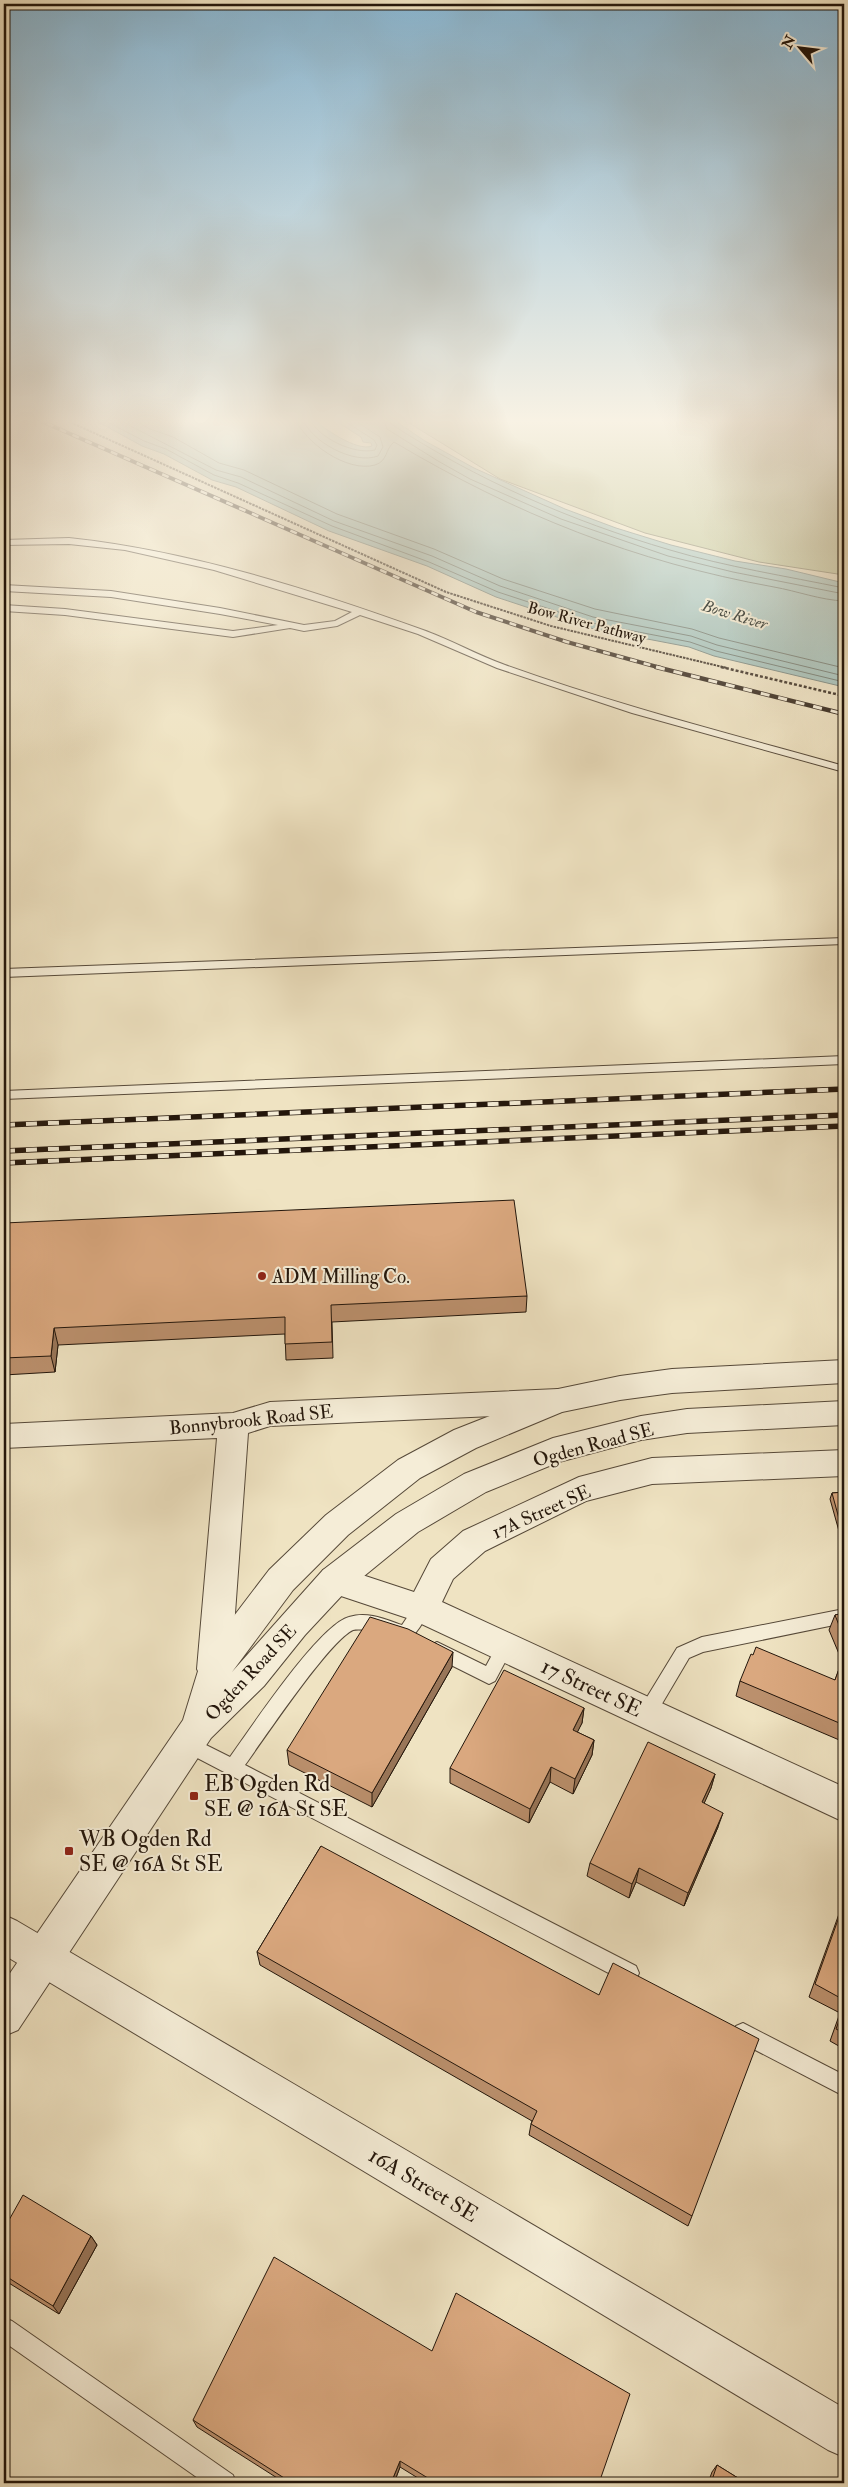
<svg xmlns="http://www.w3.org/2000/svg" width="848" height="2487" font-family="'IM FELL Double Pica',serif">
  <rect width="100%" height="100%" fill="#efe3c2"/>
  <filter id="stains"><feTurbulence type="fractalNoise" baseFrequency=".004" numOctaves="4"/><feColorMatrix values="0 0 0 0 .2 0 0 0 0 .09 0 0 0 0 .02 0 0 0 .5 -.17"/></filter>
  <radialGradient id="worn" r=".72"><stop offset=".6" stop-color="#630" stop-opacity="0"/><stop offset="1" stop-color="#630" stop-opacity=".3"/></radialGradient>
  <polygon fill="#bcc390" stroke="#706c4e" points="401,418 844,418 844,575 759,562 645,533 500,479"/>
  <path fill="#9abdb8" stroke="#6a7a73" d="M84,418H312C323,428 357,452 372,446L371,443L363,442L361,437L331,418H391L425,441L474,468L565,509L616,528L671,545L735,561L786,569L844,583V687L714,656L689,647L590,628L496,597L427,566L329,531L236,487L212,480L164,454L142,446L104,425Z"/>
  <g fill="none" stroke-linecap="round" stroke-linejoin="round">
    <g stroke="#5e6a62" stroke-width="1">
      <polyline points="100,418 144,441 166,449 214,475 238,483 332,526 429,562 498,592 592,623 690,642 716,651 844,682"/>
      <polyline points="115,418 216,470 241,477 334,521 432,556 500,586 593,617 691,636 717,645 844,676"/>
      <polyline points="130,418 150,429 173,437 219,463 244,470 337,514 434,549 503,579 595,609 692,629 719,638 844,668"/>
      <path d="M295,418C304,442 347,473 375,465C388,461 385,449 394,442C515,514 635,562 774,587C797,591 820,600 844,601"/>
      <path d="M302,418C311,442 354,465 378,456L383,447L380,437L351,418"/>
      <path d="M309,418C318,438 354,455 375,450L377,445L374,440L340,418"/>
      <polyline points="383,418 387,429 438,461 470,479 561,519 668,556 733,572 844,594"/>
      <path d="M389,418L391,424C477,480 571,521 670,550C727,567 786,576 844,588"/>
    </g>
    <defs>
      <g id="service">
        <path d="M69,538C190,551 309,589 423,630C451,640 477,655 505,665C616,705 730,734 844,766V772L632,713L497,668L418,634L360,615L337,626L304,631L290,628L233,637L65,615L4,611V605L65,609L233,631L278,625L220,614L111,597L4,591V585L111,591L220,608L304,625L335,621L352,612L214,570L125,550L69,544L4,545V540Z"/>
        <polygon points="844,938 844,944 4,977 4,969"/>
        <polygon points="844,1056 844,1064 4,1099 4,1091"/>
        <path d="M422,1602L428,1604L430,1609C427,1616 413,1641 405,1641C396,1641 380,1632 368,1630C364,1630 358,1629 353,1630C329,1641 264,1739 245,1765L636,1966L639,1973L636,1980L629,1983L622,1980L182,1750L179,1744L182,1738L188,1736L230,1757C251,1728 319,1625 349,1617C367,1611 385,1619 402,1625L416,1604Z"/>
        <polygon points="844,1609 844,1623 703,1652 689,1658 653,1719 647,1721 641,1719 638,1713 641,1707 677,1648 702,1637"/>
        <polygon points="505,1639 511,1642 513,1647 495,1681 489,1684 431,1655 429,1650 431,1645 437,1642 486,1666 499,1642"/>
        <polygon points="743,2023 844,2075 844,2096 736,2040 733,2033 736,2026"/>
        <polygon points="4,2318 12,2321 233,2475 236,2483 205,2483 4,2342"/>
      </g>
      <g id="minor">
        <polygon points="558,1389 569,1393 573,1401 569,1409 558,1413 270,1426 248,1433 231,1669 226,1680 214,1684 202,1680 197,1669 217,1438 4,1448 4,1424 233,1413 270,1402"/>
        <polygon points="844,1450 844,1476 652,1484 586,1501 485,1551 453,1579 442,1602 844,1787 844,1822 413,1620 323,1590 319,1580 323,1570 335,1566 414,1592 431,1559 463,1531 579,1477 652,1458"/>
        <polygon points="4,1915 17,1921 844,2408 844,2457 828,2450 4,1955"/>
      </g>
      <polygon id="tertiary" points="844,1360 844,1383 672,1393 620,1400 562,1412 476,1448 420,1478 348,1535 293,1590 232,1672 323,1570 396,1514 464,1474 553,1438 641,1416 687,1409 844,1401 844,1425 687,1433 641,1440 559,1462 486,1492 418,1532 347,1590 305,1635 264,1686 211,1738 18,2030 4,2036 4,1982 183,1720 202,1658 269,1570 326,1515 398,1460 454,1430 558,1389 620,1376 672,1369"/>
    </defs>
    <use href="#service" stroke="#564939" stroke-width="2"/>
    <use href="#minor" stroke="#564939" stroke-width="2"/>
    <use href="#tertiary" stroke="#564939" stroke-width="2"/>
    <polyline stroke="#23160b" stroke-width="2" stroke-dasharray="2.5 1" stroke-linecap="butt" points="61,418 446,592 551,626 727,668"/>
    <polyline stroke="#23160b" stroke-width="2.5" stroke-dasharray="3 2" stroke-linecap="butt" points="721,667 844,696"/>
    <use href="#service" fill="#f5edd7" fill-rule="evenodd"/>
    <use href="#minor" fill="#f5edd7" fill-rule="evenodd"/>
    <use href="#tertiary" fill="#f5edd7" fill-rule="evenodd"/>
    <defs>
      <polyline id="rail-far2" points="34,418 476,612 567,642 661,668"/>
      <polyline id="rail-far1" points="656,667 844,714"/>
      <g id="rail">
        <polyline points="4,1125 844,1089"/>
        <polyline points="4,1151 844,1115"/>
        <polyline points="4,1163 844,1126"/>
      </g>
    </defs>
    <use href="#rail-far2" stroke="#23160b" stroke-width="4"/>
    <use href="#rail-far1" stroke="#23160b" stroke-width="4.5"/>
    <use href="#rail" stroke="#23160b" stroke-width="5.5"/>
    <use href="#rail-far2" stroke="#f5edd7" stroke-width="2.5" stroke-dasharray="7" stroke-linecap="butt"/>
    <use href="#rail-far1" stroke="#f5edd7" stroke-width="3" stroke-dasharray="9" stroke-linecap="butt"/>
    <use href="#rail" stroke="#f5edd7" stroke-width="4" stroke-dasharray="11" stroke-linecap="butt"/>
  </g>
  <g fill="#bb906d" stroke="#23160b">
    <polygon points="4,1223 527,1296 526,1312 332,1322 333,1358 286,1360 285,1334 58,1345 55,1372 4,1375"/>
    <polygon points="844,1492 844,1549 830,1499 832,1493"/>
    <polygon points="844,1613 844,1742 736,1696 740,1681 835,1680 842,1661 829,1630 835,1615"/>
    <polygon points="452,1667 372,1807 289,1765 287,1750"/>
    <polygon points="584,1708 582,1723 577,1732 594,1740 592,1755 573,1794 550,1782 529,1823 450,1783 450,1768"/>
    <polygon points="715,1774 711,1788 704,1803 718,1827 684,1906 636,1882 629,1898 587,1876 590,1863"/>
    <polygon points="321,1846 692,2216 688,2226 529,2135 531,2124 532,2121 260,1965 257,1952"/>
    <polygon points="844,1900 844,2049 830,2041 840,2013 809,1997"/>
    <polygon points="4,2229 91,2236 97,2245 59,2314 4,2280"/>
    <polygon points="193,2420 599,2483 426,2483 400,2467 394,2483 285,2483 197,2427"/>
    <polygon points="717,2465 746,2483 708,2483 712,2472"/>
  </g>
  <g fill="#997659" stroke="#23160b">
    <polygon points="54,1328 58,1345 55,1372 51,1356"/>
    <polygon points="453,1652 452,1667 372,1807 372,1793"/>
    <polygon points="584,1708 582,1723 571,1745 573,1730"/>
    <polygon points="594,1740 592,1755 573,1794 575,1779"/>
    <polygon points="551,1767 550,1782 529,1823 530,1809"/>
    <polygon points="715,1774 711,1788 698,1817 702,1802"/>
    <polygon points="723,1813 718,1827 684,1906 688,1893"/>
    <polygon points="639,1868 636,1882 629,1898 632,1884"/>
    <polygon points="91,2236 97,2245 59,2314 53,2306"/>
    <polygon points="400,2461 400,2467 394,2483 391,2483"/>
  </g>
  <g fill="#daa87f" stroke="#23160b">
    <polygon points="514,1200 527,1296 331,1305 332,1342 285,1344 285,1317 54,1328 51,1356 4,1358 4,1223"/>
    <polygon points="844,1492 844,1537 832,1493"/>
    <polygon points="844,1613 844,1638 835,1615"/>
    <polygon points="370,1617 408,1629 453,1652 372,1793 287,1750"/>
    <polygon points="756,1647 835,1680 844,1655 844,1725 740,1681 751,1654 753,1655"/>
    <polygon points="504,1670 584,1708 573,1730 594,1740 575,1779 551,1767 530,1809 450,1768"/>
    <polygon points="648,1742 715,1774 702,1802 723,1813 688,1893 639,1868 632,1884 590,1863"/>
    <polygon points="321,1846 599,1995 613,1963 759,2039 692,2216 531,2124 537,2111 257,1952"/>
    <polygon points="844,1903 844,2000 815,1984"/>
    <polygon points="844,2007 844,2033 836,2029"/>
    <polygon points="23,2195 91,2236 53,2306 4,2275 4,2229"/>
    <polygon points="274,2257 432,2351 456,2293 630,2394 599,2483 436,2483 400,2461 391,2483 292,2483 193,2420"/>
    <polygon points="717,2465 746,2483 711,2483"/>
  </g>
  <linearGradient id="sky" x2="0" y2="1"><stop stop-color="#89b8d5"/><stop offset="0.55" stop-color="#f8f2e4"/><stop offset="1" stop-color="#f8f2e4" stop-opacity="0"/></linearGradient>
  <rect width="848" height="766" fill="url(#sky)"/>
  <g fill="#8f2418" stroke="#f5edd7" stroke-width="2">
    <circle cx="262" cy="1276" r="5"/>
    <rect x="189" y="1791" width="10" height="10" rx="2.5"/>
    <rect x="64" y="1846" width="10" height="10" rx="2.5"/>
  </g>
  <g text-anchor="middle" stroke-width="4" stroke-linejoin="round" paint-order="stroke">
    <g font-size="16" font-style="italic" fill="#4d5048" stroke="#f5edd7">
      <text transform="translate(735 614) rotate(17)" y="6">Bow River</text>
    </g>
    <g font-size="16" fill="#23160b" stroke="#f5edd7">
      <text transform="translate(587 622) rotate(15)" y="6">Bow River Pathway</text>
    </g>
    <g font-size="19" fill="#23160b" stroke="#f5edd7" text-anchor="start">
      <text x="272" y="1283">ADM Milling Co.</text>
    </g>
    <g font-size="19" fill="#23160b" stroke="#f5edd7">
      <text transform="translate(251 1419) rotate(-6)" y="7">Bonnybrook Road SE</text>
      <text transform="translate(593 1444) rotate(-15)" y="7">Ogden Road SE</text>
      <text transform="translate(541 1511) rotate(-24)" y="7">17A Street SE</text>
      <text transform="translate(250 1672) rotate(-47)" y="7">Ogden Road SE</text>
    </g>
    <g font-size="22" fill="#23160b" stroke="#f5edd7">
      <text transform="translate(592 1687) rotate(25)" y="8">17 Street SE</text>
      <text transform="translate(424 2184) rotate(31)" y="8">16A Street SE</text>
    </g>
    <g font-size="22" fill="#23160b" stroke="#f5edd7" text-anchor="start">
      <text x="204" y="1791">EB Ogden Rd<tspan x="204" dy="25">SE @ 16A St SE</tspan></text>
      <text x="79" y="1846">WB Ogden Rd<tspan x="79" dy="25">SE @ 16A St SE</tspan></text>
    </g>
  </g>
  <rect width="848" height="2487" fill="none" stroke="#efe3c2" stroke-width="20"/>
  <rect x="5" y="5" width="838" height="2477" fill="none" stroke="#23160b" stroke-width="2.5"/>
  <rect x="10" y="10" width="828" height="2467" fill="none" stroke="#23160b"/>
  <g transform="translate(800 48) rotate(298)" stroke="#f5edd7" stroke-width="4" paint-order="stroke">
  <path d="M0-4L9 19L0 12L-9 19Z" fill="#23160b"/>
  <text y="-8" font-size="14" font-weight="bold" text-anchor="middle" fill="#23160b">N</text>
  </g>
  <rect width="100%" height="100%" filter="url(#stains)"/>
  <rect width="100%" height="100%" fill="url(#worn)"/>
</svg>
